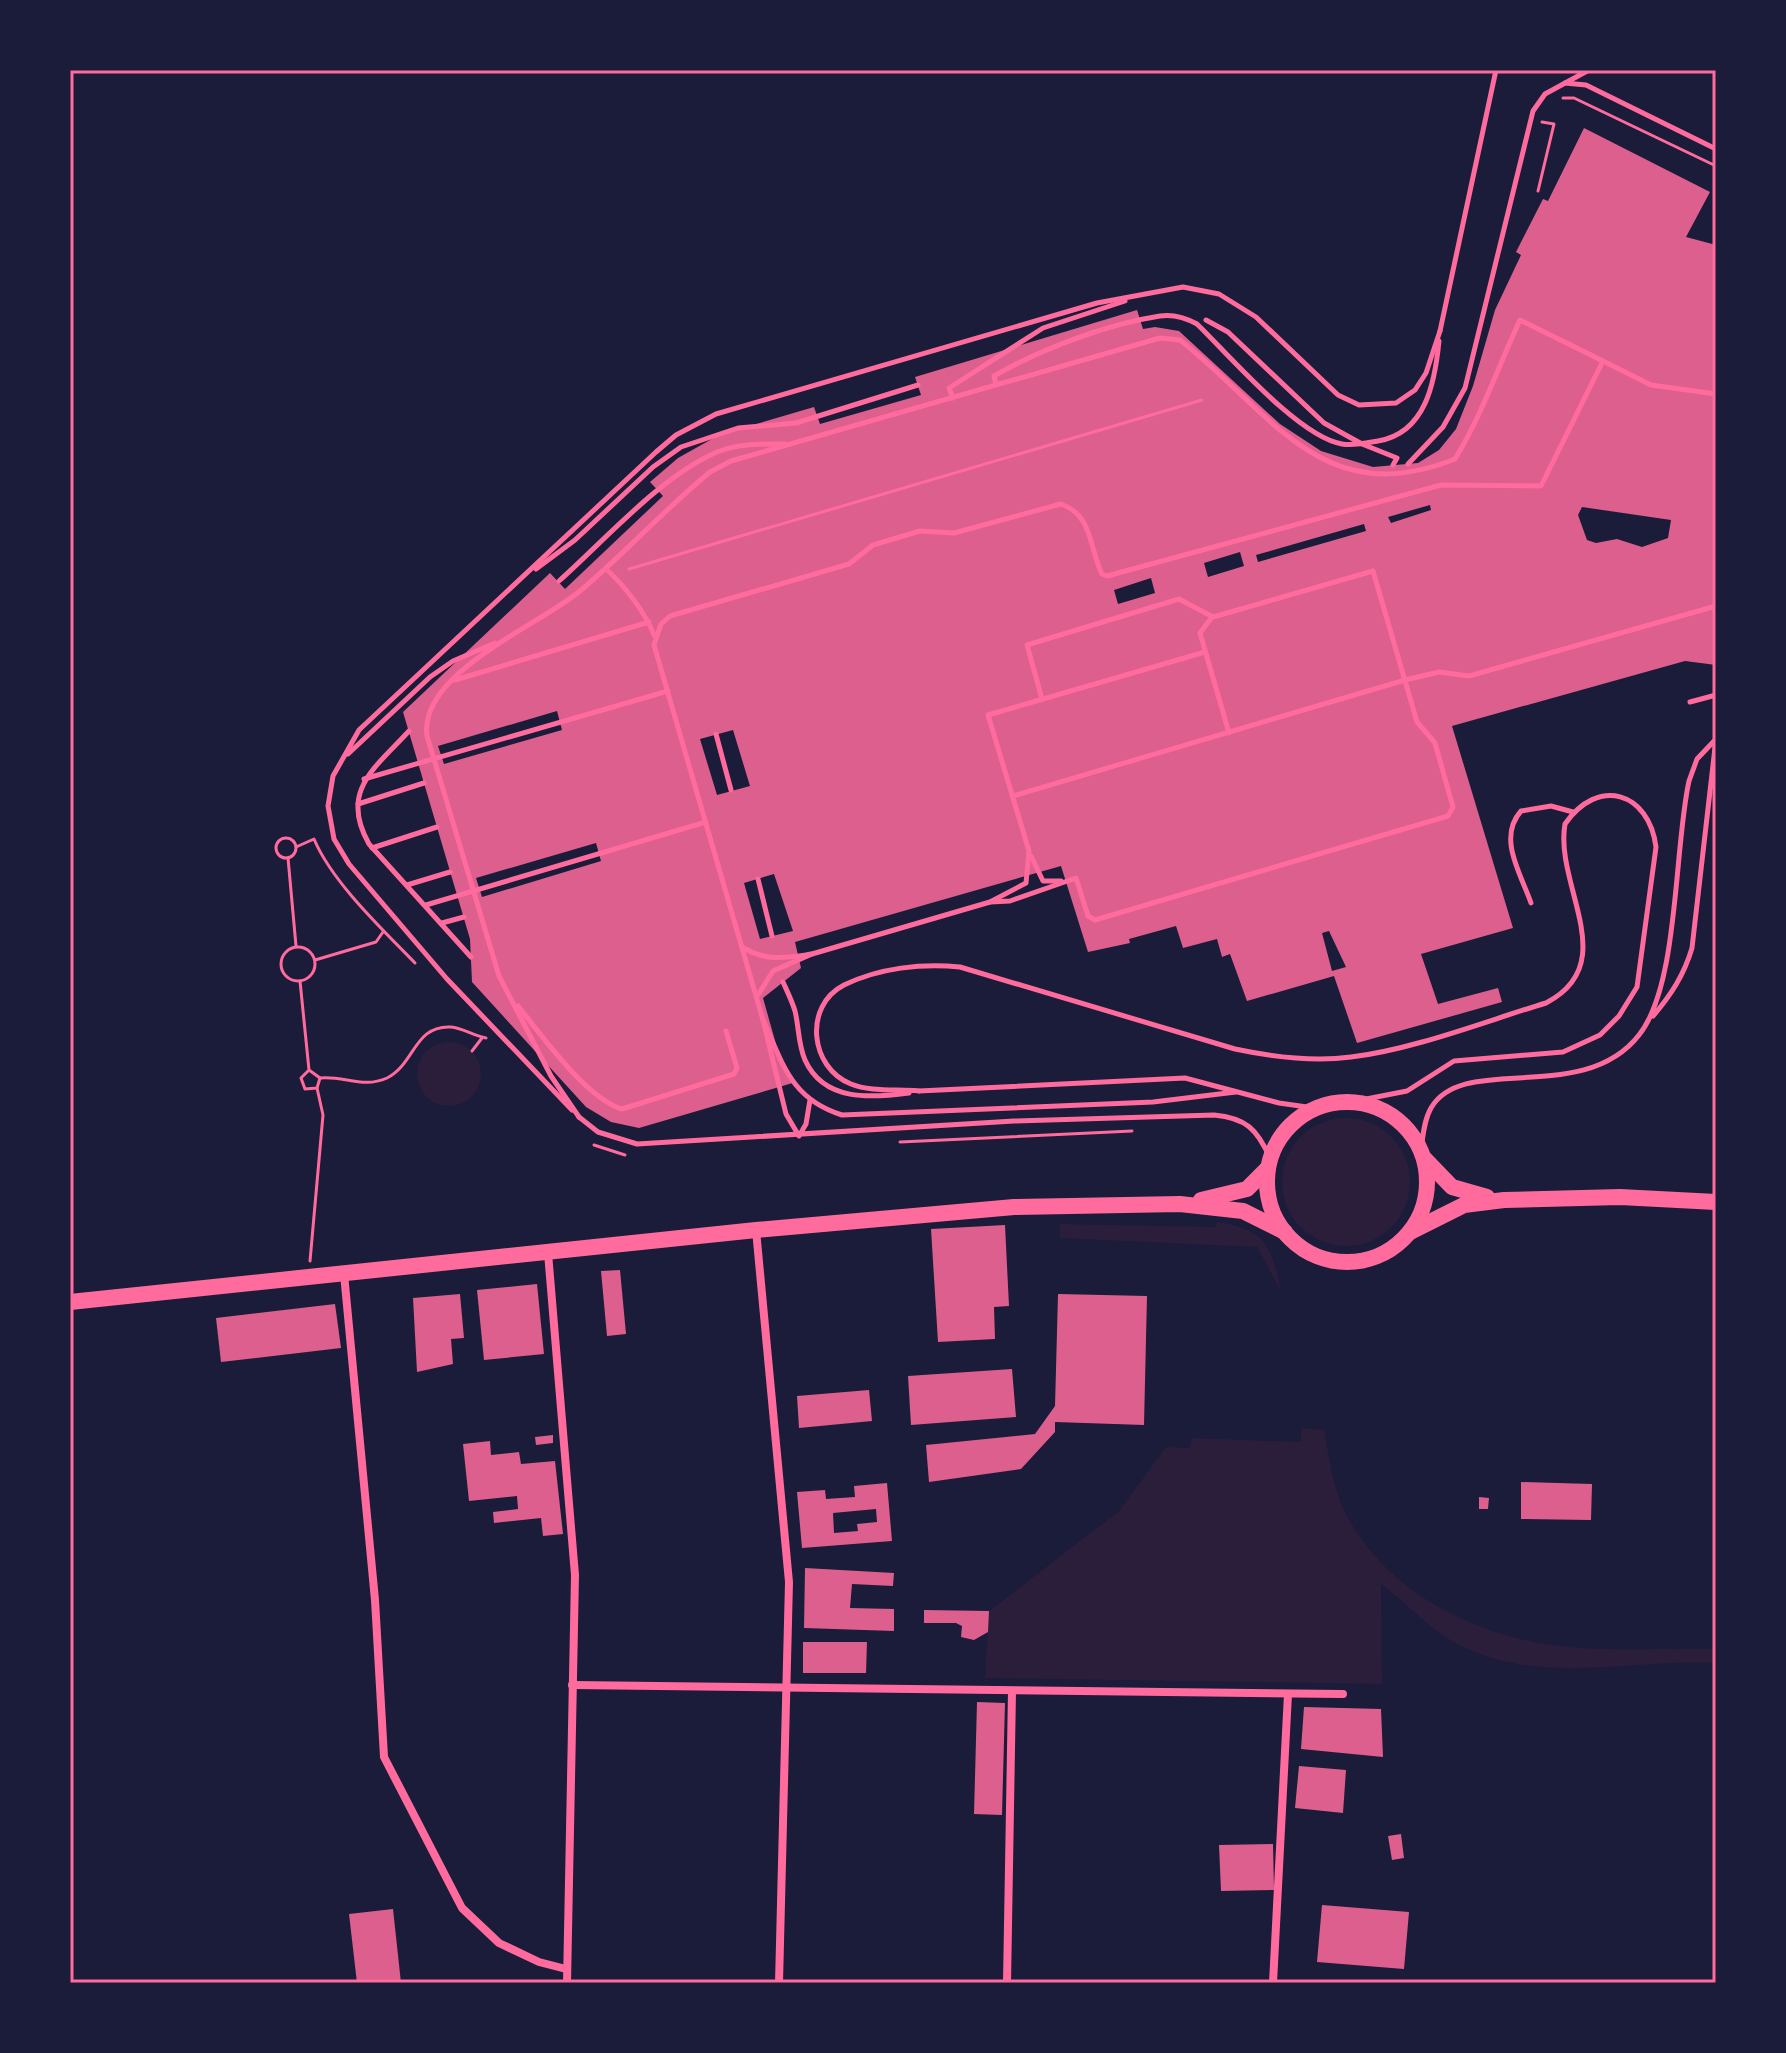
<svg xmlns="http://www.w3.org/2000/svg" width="1786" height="2053" font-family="'Open Sans',sans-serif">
  <rect width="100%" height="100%" fill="#1b1b3a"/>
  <g fill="#2a1e3b">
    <circle cx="449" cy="1074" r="32"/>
    <circle cx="1346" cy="1182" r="64"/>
    <path d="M1217,1222C1266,1229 1271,1246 1281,1291L1257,1247L1060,1238V1224L1216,1227Z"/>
    <path d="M1301,1428L1324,1430C1329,1456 1333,1488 1345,1512C1384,1589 1469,1633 1552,1645C1605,1652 1662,1648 1716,1649V1663C1633,1659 1541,1685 1463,1647C1433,1633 1407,1603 1381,1584L1382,1684L985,1678L989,1611L1119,1511L1166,1447L1190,1448L1192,1438L1301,1442Z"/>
  </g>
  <g fill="#dd5f8e" fill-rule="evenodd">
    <path d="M1584,128L1710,192L1686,237L1716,245V665L1685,661L1452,726L1513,928L1421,954L1438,1004L1498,988L1502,1002L1357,1043L1334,976L1247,1001L1230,954L1222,957L1217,939L1183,948L1176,926L1129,939L1130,943L1088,952L1061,866L795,942L801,968L763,998L781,1062L796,1082L639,1128L611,1122L586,1107L472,982L470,939L403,712L550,573L565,589L663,496L650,482L678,458L719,435L814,407L820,424L921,395L915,377L1137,310L1143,329L1155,327L1179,331L1280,424L1321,451L1373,467L1418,463L1439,450L1456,429L1473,386L1495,310L1521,255L1516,252L1543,199L1548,201ZM1430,505L1431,510L1391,523L1388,517ZM1582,507L1671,520L1668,538L1642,547L1617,539L1596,543L1587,540L1578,515ZM1364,524L1366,531L1258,562L1256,555ZM1240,552L1244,566L1208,577L1204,563ZM1151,578L1155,593L1118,604L1114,590ZM557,711L562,730L444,764L438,746ZM733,730L750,786L717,795L700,739ZM596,843L601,861L482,897L476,878ZM774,874L793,931L760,939L744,883ZM1329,931L1346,967L1332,971L1322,933Z"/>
    <polygon points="1005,1225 1009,1306 994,1307 995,1339 938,1342 931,1229"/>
    <polygon points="620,1270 626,1334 607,1336 601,1271"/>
    <polygon points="537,1284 544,1354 484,1360 477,1290"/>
    <polygon points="460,1294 464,1338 451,1339 453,1364 417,1372 413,1298"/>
    <polygon points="1058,1294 1147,1296 1144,1425 1055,1422 1055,1432 1021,1469 929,1482 926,1445 1035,1434 1055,1406"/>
    <polygon points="335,1304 341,1348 221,1362 216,1318"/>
    <polygon points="1012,1369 1016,1417 911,1425 908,1376"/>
    <polygon points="869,1390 872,1421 799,1428 797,1396"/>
    <polygon points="553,1435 553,1443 536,1445 535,1437"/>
    <polygon points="490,1441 491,1455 519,1452 521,1464 555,1461 563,1534 543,1536 541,1518 494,1523 493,1512 518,1509 517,1496 469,1501 463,1444"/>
    <polygon points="1521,1482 1592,1484 1591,1520 1521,1519"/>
    <path d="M887,1483L892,1541L802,1548L797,1492L825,1490L826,1499L855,1497L854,1486ZM876,1509L877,1522L857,1524L858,1531L834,1533L833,1513Z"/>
    <polygon points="1479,1497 1489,1498 1488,1509 1479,1509"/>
    <polygon points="805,1568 894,1573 893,1586 852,1584 850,1608 894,1609 894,1631 804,1628"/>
    <polygon points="924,1610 989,1611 988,1632 974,1640 961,1637 962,1626 956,1623 924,1623"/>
    <polygon points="803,1642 867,1642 866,1673 803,1673"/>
    <polygon points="977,1702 1005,1703 1002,1815 974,1814"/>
    <polygon points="1304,1707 1381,1709 1383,1757 1301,1749"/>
    <polygon points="1299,1766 1346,1770 1343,1813 1295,1808"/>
    <polygon points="1401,1834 1404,1858 1392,1860 1388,1836"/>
    <polygon points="1273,1844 1274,1890 1221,1891 1219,1845"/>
    <polygon points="1322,1905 1409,1912 1404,1969 1317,1962"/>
    <polygon points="393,1909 401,1983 357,1983 349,1914"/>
  </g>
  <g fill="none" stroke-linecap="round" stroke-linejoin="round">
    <g stroke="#ff6b9d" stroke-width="3">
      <polyline points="1563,98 1574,98 1716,166"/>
      <polyline points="1538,191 1554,124 1542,122"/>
      <polyline points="629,569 1202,400"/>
      <circle cx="286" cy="848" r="10"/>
      <path d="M296,847L314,839C332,882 382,929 415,963"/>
      <polyline points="288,858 296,946"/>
      <circle cx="298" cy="964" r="17"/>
      <polyline points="315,960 376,942 383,932"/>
      <polyline points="300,981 309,1070 301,1078 305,1089 317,1088 320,1078 309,1070"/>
      <polyline points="472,1051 482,1038"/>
      <path d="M320,1078C343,1075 363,1089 387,1078C415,1064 414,1025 451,1027C463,1028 474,1036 486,1038"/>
      <polyline points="900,1142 1132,1131"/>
      <polyline points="594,1145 625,1155"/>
      <polyline points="310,1261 323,1115 317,1088"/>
    </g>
    <g stroke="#ff6b9d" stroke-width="5">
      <polyline points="1565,83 1586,85 1716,149"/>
      <polyline points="1206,320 1228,332 1324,423 1362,444 1397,458 1393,465"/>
      <polyline points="1440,331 1496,70"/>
      <polyline points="1603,361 1651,385 1716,394"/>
      <path d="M996,385L994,376C1041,349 1107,324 1160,316C1173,314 1186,318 1197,324C1229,355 1299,437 1342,444C1353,446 1367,443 1378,441C1426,433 1435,382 1439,341"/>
      <polyline points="953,398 949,388 1043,328 1125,301"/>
      <polyline points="1408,464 1443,427 1465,388 1533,111 1545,94 1589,70"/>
      <polyline points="536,569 575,540 653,467 681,447 738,428 796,423 918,385"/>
      <path d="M606,569C624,585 645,612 654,635"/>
      <path d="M559,581C605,540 661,476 717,452C739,443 762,444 785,444"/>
      <polyline points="1212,617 1200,633 1229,733"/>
      <polyline points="455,680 649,622"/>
      <polyline points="1690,702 1716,695"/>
      <path d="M409,731C375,768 339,791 369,844L471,957"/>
      <polyline points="716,734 731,790"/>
      <polyline points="348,754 430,677 453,661 495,643"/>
      <polyline points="364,779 668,691"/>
      <polyline points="1013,796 1405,680 1439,672 1469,676 1716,606"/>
      <polyline points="358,804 424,783"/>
      <polyline points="372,848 437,827"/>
      <polyline points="1031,856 1043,881 1061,881"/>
      <polyline points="758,879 772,936"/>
      <polyline points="407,885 450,872"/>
      <polyline points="990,902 1010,901 1076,878 1088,916 1095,920 1448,816 1453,807 1435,743 1417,722 1373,571 1213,617 1179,599 1027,645 1042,699"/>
      <path d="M1531,903C1521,874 1497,838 1521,811L1551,806L1573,812"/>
      <polyline points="426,905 706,822"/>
      <polyline points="442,923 464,917"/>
      <path d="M742,947C767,962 784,958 812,954L773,971L758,995"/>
      <polyline points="812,954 990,902 1026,883 1029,851 988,715 1205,652"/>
      <path d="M783,982C787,991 792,1001 795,1011C799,1027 798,1044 805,1060C824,1102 871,1098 909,1093"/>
      <path d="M518,1006C541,1035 587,1099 622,1109L734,1074L737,1068L726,1031"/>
      <path d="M1653,1016C1671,995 1684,975 1692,948L1716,739"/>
      <path d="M919,1091C897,1089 870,1092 851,1084C810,1068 803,1006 844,985C879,968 922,963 960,967L1235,1049C1273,1057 1312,1062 1351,1057C1412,1050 1486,1021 1546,1003C1623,963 1554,886 1565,824C1598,776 1649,792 1656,847L1637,987L1619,1016L1600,1035L1563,1052L1454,1061L1407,1091L1356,1101"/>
      <polyline points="919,1091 1185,1078 1279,1103 1314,1108"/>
      <path d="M810,1100L806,1124L799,1136L786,1114L763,1020C783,1064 791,1099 842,1115L1153,1102L1236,1092"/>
      <polyline points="572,1110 447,979 349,864 334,839 328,806 333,776 359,730 656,452 676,435 716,414 1097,303 1183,287 1219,294 1256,317 1338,395 1359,405 1396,403 1415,390 1426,373 1440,331"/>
      <path d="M579,1117L551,1076L499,976L427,736C418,673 540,625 580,591C625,553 665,509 710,472L731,461L1160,338L1180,340C1272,412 1321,512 1455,459C1482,415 1498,367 1520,320L1603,361L1541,486L1441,485L1107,576L1102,574C1089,548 1093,515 1061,504L954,533L920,531L873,545L849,564L670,616L661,624L654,645L763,1020"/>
      <path d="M579,1117L598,1132L637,1144L1014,1121L1214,1115C1246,1118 1257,1129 1270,1158"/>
      <path d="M1421,1149C1423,1136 1424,1120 1431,1108C1463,1052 1583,1107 1639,1035C1679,985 1674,848 1689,781L1697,759L1716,739"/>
    </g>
    <g stroke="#ff6b9d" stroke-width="8">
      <polyline points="756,1230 789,1582 779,1983"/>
      <polyline points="548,1253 575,1575 567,1983"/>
      <polyline points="344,1274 375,1600 384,1757 462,1908 499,1943 539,1962 566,1969"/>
      <polyline points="572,1685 1343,1694"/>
      <polyline points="1007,1983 1012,1691"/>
      <polyline points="1273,1983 1288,1694"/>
    </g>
    <g stroke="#ff6b9d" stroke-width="16">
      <circle cx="1347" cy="1182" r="80"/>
      <polyline points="1424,1158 1452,1187 1487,1197"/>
      <polyline points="1201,1200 1247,1189 1268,1168"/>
      <polyline points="1410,1232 1464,1205 1504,1200 1620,1197 1716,1202"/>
      <polyline points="70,1302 756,1230 1014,1207 1180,1204 1243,1211 1285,1232"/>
    </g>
  </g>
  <rect width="1786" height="2053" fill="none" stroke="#1b1b3a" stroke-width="144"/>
  <rect x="72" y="72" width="1642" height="1909" fill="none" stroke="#ff6b9d" stroke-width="3"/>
</svg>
